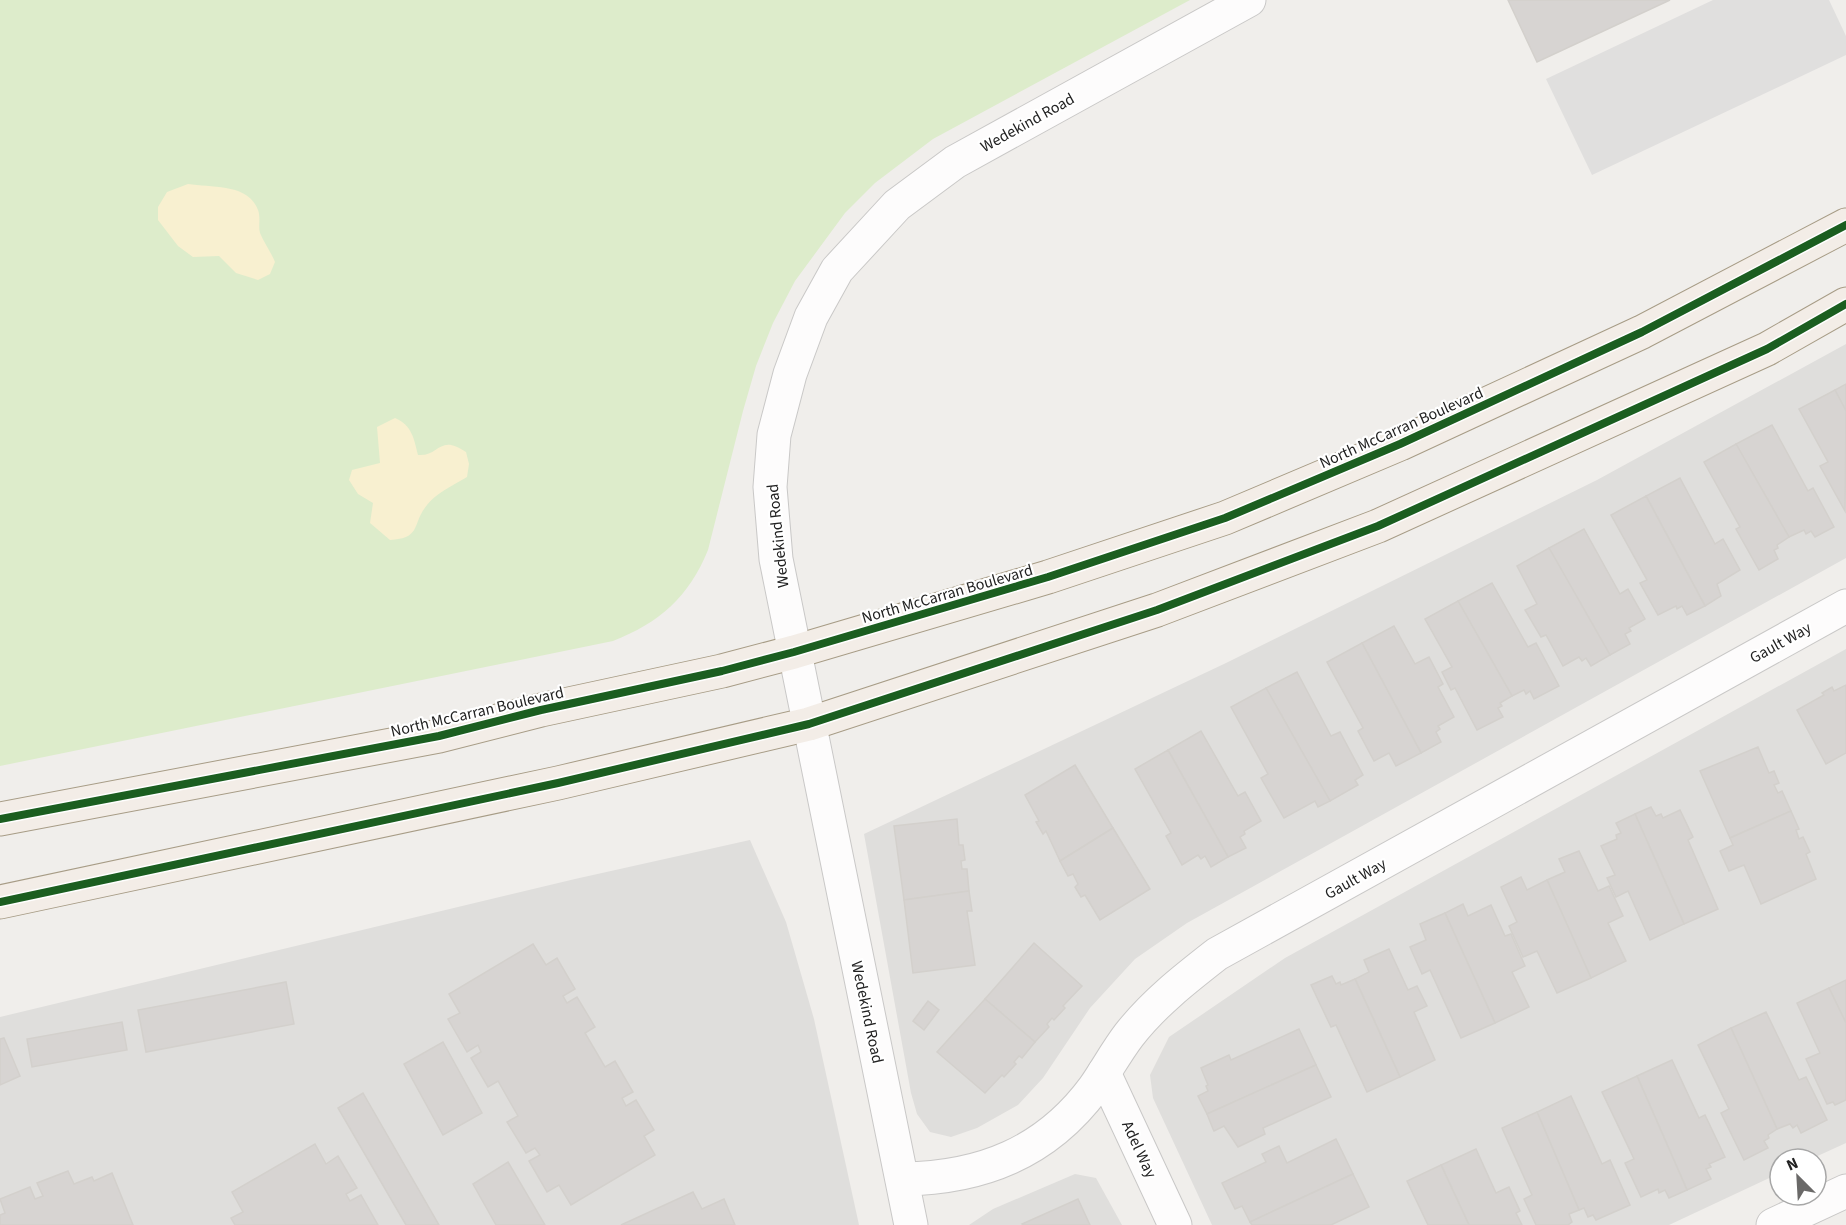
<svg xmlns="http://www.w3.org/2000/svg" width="1846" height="1225" font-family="'Source Sans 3',sans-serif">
  <rect width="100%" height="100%" fill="#f0eeeb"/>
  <g fill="#dfdedc">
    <polygon points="1846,344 1846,558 1187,923 1135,959 1090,1008 1043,1078 1018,1105 977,1128 951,1137 930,1132 917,1114 911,1093 864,834 1226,663 1597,480"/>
    <polygon points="1846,649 1846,1143 1811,1159 1780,1159 1780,1173 1669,1225 1212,1225 1153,1098 1150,1075 1169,1037 1285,958"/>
    <polygon points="750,840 786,922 814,1019 859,1225 0,1225 0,1017 575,879"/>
    <polygon points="1075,1174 1096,1178 1122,1225 969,1225 993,1209"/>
  </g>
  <path fill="#ddeccb" d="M0,0H1190L933,139L875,183L845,213L795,281L773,323L756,366L743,411L708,550C689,597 659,623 613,641L0,766Z"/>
  <g fill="#f8f0d0">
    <path d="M188,184C212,188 248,183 258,210C261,218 258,226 260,233C264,243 271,252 275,262L270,274L258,280L236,273L219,256L193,257L178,246L158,220V207L167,192Z"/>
    <path d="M395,418C412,425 414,439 418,455C439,457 439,433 466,452L469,464L467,477C454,485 436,493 427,505C411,525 422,538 390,540L370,523L373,503L358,494L349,480L352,470L380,463L377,427Z"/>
  </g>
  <polygon fill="#e0dfde" points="1713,0 1829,0 1846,36 1846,55 1592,175 1546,79"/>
  <g fill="#d7d4d2" stroke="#d3d0cc" stroke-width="1.5">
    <polygon points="1508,0 1670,0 1537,62"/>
    <polygon points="1846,384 1846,411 1835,390"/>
    <polygon points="1835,390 1846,411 1845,511 1820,466 1828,462 1799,409"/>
    <polygon points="1772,425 1808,491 1813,488 1834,527 1815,537 1811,531 1806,534 1804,530 1789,537 1736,444"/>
    <polygon points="1736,444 1789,537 1777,545 1778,548 1774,550 1778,559 1759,570 1736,529 1740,527 1704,462"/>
    <polygon points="1680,478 1715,544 1723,539 1740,570 1717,584 1721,596 1705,606 1646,496"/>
    <polygon points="1646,496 1705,606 1687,615 1682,606 1677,609 1676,606 1658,615 1640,583 1647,580 1611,515"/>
    <polygon points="1584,529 1620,594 1628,589 1645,619 1629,628 1631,631 1625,634 1630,644 1610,655 1549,548"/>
    <polygon points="1549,548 1610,655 1591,666 1586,658 1582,661 1579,657 1563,666 1546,635 1541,637 1525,610 1537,604 1517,566"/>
    <polygon points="1492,583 1528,647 1536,643 1559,686 1534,699 1530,691 1526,694 1524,690 1512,696 1458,601"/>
    <polygon points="1458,601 1512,696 1500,703 1502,706 1498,708 1503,717 1477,730 1455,688 1451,690 1442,672 1452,667 1425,619"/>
    <polygon points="1394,626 1415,664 1429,657 1443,684 1438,687 1454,717 1438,726 1440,729 1436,732 1441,742 1421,753 1362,643"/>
    <polygon points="1362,643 1421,753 1396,766 1389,753 1374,761 1358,731 1363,728 1327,662"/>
    <polygon points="1297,672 1331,736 1340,732 1363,775 1355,780 1358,785 1330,801 1266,688"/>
    <polygon points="1846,685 1846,753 1826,764 1797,710 1824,695 1822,693 1832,687 1834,691"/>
    <polygon points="1266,688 1330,801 1318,807 1315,801 1284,818 1261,778 1268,774 1231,707"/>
    <polygon points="1201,731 1238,796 1245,792 1261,821 1244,831 1245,834 1240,837 1246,848 1228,857 1168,750"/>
    <polygon points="1758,747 1769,773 1774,771 1779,783 1774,785 1778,793 1782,791 1791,811 1730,838 1700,771"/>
    <polygon points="1168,750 1228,857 1211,867 1205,856 1201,859 1198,855 1182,865 1166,836 1171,833 1135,769"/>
    <polygon points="1075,765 1113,828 1060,861 1046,831 1043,834 1036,822 1039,821 1025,795"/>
    <polygon points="1651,807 1656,816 1661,814 1663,818 1680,810 1693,837 1688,840 1718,909 1684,924 1635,814"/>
    <polygon points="1791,811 1799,829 1796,830 1799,839 1803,837 1810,852 1806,854 1816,879 1761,904 1744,865 1729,871 1720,851 1733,845 1730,838"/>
    <polygon points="1635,814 1684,924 1650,940 1628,891 1616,897 1607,878 1615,875 1601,846 1617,839 1616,835 1621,833 1616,823"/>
    <polygon points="957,819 959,845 963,845 965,860 961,861 962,869 967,869 969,891 904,900 894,826"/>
    <polygon points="1113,828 1150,889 1100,920 1085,895 1081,897 1075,887 1078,884 1073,874 1068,876 1060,861"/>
    <polygon points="1579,851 1598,891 1609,886 1623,916 1608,923 1626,961 1591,978 1547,880 1565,872 1559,859"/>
    <polygon points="1521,877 1527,890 1547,880 1591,978 1557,993 1537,951 1523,957 1509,926 1517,922 1501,887"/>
    <polygon points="969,891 972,911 967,911 975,965 913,973 904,900"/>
    <polygon points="1463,904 1468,916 1491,905 1505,936 1511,934 1525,966 1512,972 1529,1007 1495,1023 1445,913"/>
    <polygon points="1445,913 1495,1023 1461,1038 1430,970 1422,974 1410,947 1426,940 1420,924"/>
    <polygon points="1034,943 1082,986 1063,1006 1065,1008 1054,1020 1052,1018 1047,1024 1049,1027 1035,1042 985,999"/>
    <polygon points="533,944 546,965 557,958 575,989 563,996 567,1003 577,997 595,1027 585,1033 605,1067 615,1061 633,1092 622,1098 626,1106 636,1100 654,1130 644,1136 655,1155 571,1205 559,1185 547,1192 529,1161 540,1155 535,1148 526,1153 507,1122 518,1116 498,1081 488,1087 471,1058 481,1052 478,1045 467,1052 448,1019 460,1013 449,994"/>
    <polygon points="1389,949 1408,990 1417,986 1427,1006 1414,1012 1435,1060 1400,1077 1355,979 1369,972 1364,960"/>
    <polygon points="1332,976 1336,984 1340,982 1341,985 1355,979 1400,1077 1367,1092 1336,1025 1331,1027 1311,985"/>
    <polygon points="1846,980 1846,1023 1829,988"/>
    <polygon points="286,982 294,1024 146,1052 138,1010"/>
    <polygon points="1829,988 1846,1023 1846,1100 1835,1105 1833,1102 1827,1104 1806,1059 1820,1053 1797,1003"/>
    <polygon points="985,999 1035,1042 1022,1058 1019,1056 1014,1062 1016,1064 1004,1077 1002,1075 985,1093 937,1052"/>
    <polygon points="928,1001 939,1010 924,1030 913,1021"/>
    <polygon points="1766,1012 1799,1080 1806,1077 1827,1120 1801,1133 1797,1125 1793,1128 1790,1124 1777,1129 1731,1028"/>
    <polygon points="122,1022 127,1050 32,1067 27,1039"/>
    <polygon points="1731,1028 1777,1129 1768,1135 1769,1138 1764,1141 1768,1148 1744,1160 1721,1113 1729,1109 1698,1045"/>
    <polygon points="1299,1029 1316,1065 1207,1114 1198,1096 1208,1091 1206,1086 1208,1085 1201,1068 1229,1055 1231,1060"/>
    <polygon points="4,1038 20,1076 0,1085 0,1039"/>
    <polygon points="443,1042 482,1113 443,1135 404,1064"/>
    <polygon points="1672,1060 1699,1118 1705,1115 1725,1157 1709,1164 1711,1167 1706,1169 1711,1179 1687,1190 1637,1076"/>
    <polygon points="1316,1065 1331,1097 1263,1128 1265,1134 1238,1147 1224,1126 1214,1131 1213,1129 1207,1114"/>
    <polygon points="1637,1076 1687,1190 1669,1198 1665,1190 1659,1193 1658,1189 1641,1197 1625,1163 1634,1159 1602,1092"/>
    <polygon points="363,1093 439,1225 406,1225 338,1108"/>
    <polygon points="1571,1096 1602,1164 1610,1160 1630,1205 1596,1220 1593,1215 1588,1217 1584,1208 1579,1210 1537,1112"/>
    <polygon points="1537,1112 1579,1210 1569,1214 1572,1222 1568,1225 1536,1225 1524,1199 1532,1195 1502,1128"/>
    <polygon points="1336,1139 1353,1174 1250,1222 1242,1206 1235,1209 1222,1183 1266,1162 1262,1154 1279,1146 1287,1163"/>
    <polygon points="315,1144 326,1164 338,1156 357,1188 346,1194 350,1201 361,1195 378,1225 235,1225 231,1218 243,1212 232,1192"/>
    <polygon points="1476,1149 1496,1193 1509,1187 1520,1211 1516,1213 1522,1225 1469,1225 1441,1165"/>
    <polygon points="508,1162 545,1225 496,1225 473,1184"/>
    <polygon points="1441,1165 1469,1225 1428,1225 1407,1181"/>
    <polygon points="68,1171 74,1184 92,1177 94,1181 112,1173 133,1225 0,1225 0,1215 5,1213 0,1199 30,1187 35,1199 43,1196 37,1183"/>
    <polygon points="1353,1174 1369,1207 1331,1225 1252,1225 1250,1222"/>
    <polygon points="693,1192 702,1209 724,1199 735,1225 621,1225"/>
    <polygon points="1078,1199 1090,1225 1023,1225 1022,1224"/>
  </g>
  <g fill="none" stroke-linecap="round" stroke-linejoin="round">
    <defs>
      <g id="minor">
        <polyline points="1104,1073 1175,1225"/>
        <path d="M903,1179C981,1178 1046,1153 1094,1088C1106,1071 1116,1052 1129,1035C1154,1003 1185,979 1217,954L1846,606"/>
        <polyline points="1773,1225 1846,1191"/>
      </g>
      <polyline id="tertiary" points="911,1225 776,559 770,487 774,435 790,374 811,317 837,270 897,205 955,162 1249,0"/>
      <g id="primary">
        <polyline points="0,819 439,736 541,710 722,671 794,652 1048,577 1225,518 1400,444 1642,332 1846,225"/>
        <polyline points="0,902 558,783 809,724 1157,610 1378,526 1767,349 1846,304"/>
      </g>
    </defs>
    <use href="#minor" stroke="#c9c8c7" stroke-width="35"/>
    <use href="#tertiary" stroke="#c9c8c7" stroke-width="35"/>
    <use href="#primary" stroke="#a79c86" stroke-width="35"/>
    <use href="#minor" stroke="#fdfcfc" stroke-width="33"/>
    <use href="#tertiary" stroke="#fdfcfc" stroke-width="33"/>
    <use href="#primary" stroke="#f3ede7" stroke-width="33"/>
    <defs>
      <g id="cycleway">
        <polyline points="0,819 439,736 541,710 722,671 794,652 1048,577 1225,518 1400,444 1642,332 1846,225"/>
        <polyline points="0,902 558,783 809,724 1157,610 1378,526 1767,349 1846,304"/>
      </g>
    </defs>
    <use href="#cycleway" stroke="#fff" stroke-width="11"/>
    <use href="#cycleway" stroke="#1b5e20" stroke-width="8"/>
  </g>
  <g text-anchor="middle" stroke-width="4.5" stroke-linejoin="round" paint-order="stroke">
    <g font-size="16" fill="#222" stroke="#fff">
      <text transform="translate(1027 122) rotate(-29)" y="6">Wedekind Road</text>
      <text transform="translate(1401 427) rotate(-24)" y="6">North McCarran Boulevard</text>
      <text transform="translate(777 536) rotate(-96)" y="6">Wedekind Road</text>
      <text transform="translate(947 593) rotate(-16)" y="6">North McCarran Boulevard</text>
      <text transform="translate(1780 642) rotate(-29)" y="6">Gault Way</text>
      <text transform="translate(477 711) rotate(-13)" y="6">North McCarran Boulevard</text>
      <text transform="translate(1355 878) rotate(-29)" y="6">Gault Way</text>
      <text transform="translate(868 1012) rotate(78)" y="6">Wedekind Road</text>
      <text transform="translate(1140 1149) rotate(65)" y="6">Adel Way</text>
    </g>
  </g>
  <g transform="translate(1798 1177) rotate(336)"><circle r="28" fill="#ffffff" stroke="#a7a7a7" stroke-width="1.5"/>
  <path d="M0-4.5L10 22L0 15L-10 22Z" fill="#6a6968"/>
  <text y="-9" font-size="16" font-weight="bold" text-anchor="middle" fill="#222222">N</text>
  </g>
</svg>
